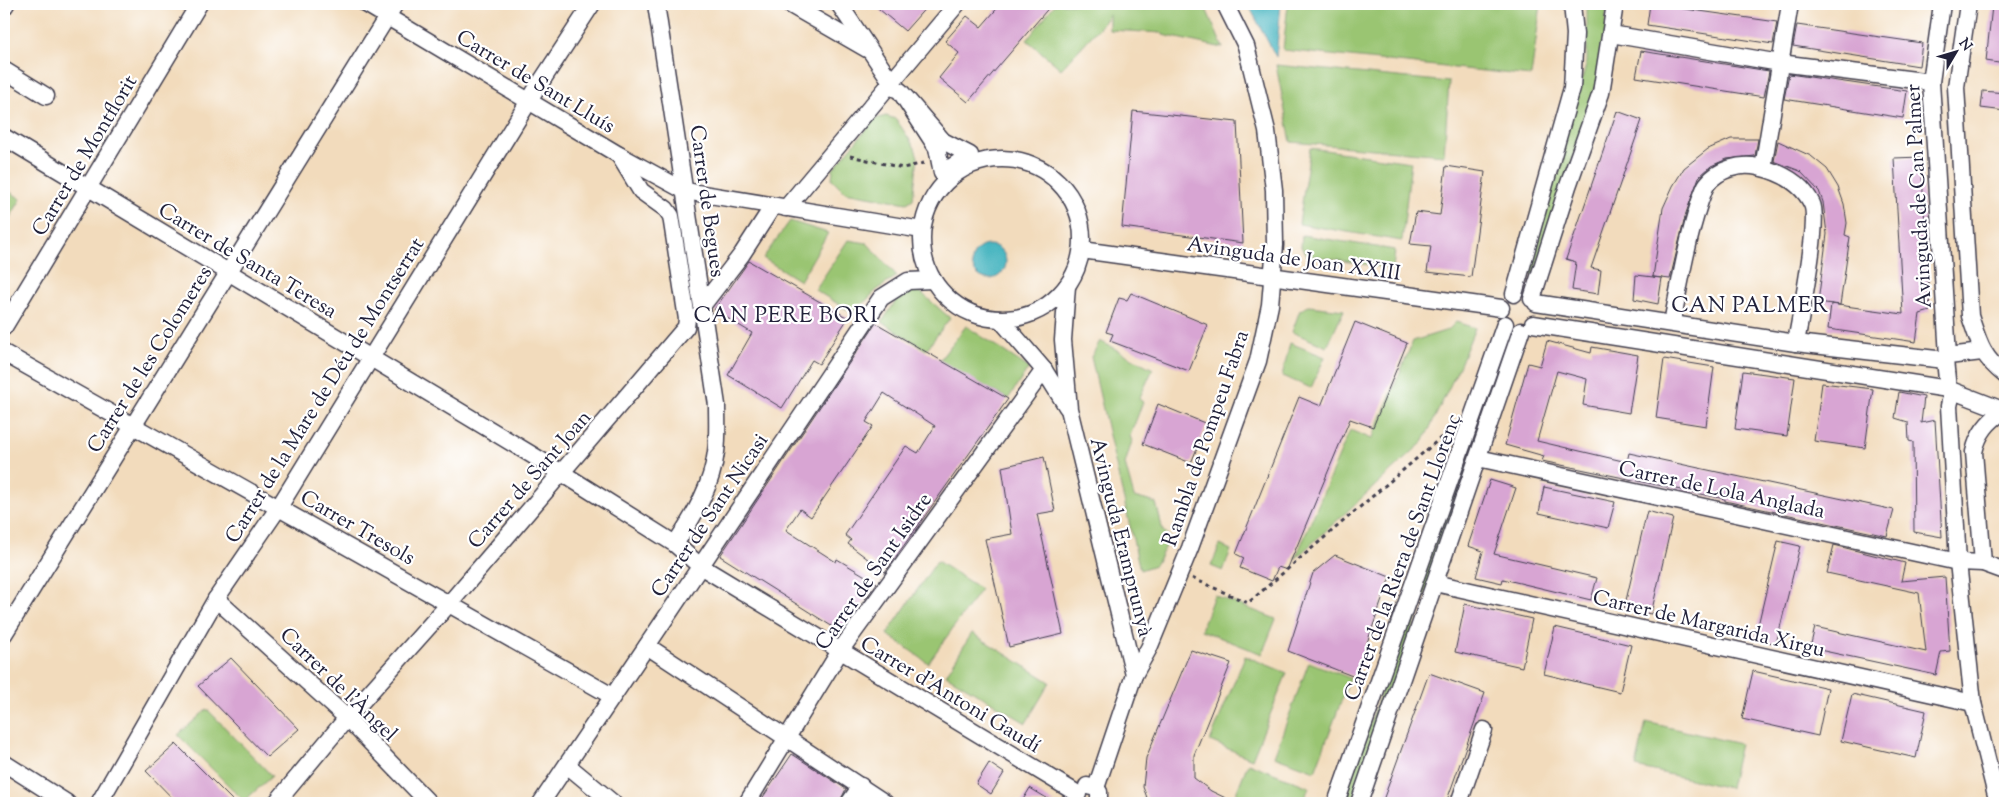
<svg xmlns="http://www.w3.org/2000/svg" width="2009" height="807" font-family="'Sorts Mill Goudy',serif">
  <rect width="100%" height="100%" fill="#fff"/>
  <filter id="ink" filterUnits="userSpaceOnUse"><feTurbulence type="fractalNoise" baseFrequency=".02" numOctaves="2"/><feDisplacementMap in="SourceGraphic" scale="10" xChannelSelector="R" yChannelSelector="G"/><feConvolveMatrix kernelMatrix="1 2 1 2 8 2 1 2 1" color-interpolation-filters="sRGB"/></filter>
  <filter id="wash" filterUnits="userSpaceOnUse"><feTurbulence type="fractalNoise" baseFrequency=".0096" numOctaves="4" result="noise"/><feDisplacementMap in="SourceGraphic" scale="20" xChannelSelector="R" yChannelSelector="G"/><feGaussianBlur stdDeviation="1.12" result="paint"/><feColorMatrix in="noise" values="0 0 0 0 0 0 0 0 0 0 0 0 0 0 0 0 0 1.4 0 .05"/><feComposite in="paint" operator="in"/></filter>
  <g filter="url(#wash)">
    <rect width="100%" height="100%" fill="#f2dbbc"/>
    <g fill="#9ac572" stroke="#5e7456">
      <polygon points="1055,4 1204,4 1223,48 1163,35 1163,33 1109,30 1109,14 1100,27 1061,69 1027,40"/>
      <polygon points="1288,4 1541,4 1531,76 1283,50"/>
      <polygon points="1587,4 1607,4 1603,67 1534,275 1524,272 1587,62"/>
      <polygon points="1276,65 1449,82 1444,155 1291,142"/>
      <polygon points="886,116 896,119 915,148 918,157 913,199 907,203 845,192 832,179 833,169 875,119"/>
      <polygon points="1310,148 1411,162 1402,241 1299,224"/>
      <polygon points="4,188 21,199 4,228"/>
      <polygon points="790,221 828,233 800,281 763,258"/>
      <polygon points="1302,235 1395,250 1393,269 1307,255 1301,247"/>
      <polygon points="848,240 867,243 897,276 877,290 853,313 815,290"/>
      <polygon points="917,289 950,318 926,350 882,322 899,296"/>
      <polygon points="1309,306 1344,310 1327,347 1292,332 1300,310"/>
      <polygon points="1456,322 1475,328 1459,367 1423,442 1295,559 1350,430 1372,439 1413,341 1448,330"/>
      <polygon points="966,326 1029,368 1008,399 939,361"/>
      <polygon points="1100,341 1153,369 1139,399 1143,402 1130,436 1132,441 1125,464 1134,497 1156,503 1163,531 1171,538 1155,565 1140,570 1091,357"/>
      <polygon points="1290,343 1325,357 1311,388 1282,376"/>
      <polygon points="1502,346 1511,349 1352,803 1342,803"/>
      <polygon points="1220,545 1231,550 1223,571 1211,566"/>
      <polygon points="937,561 981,589 928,663 887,634"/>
      <polygon points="1214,595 1276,619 1262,654 1201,630"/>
      <polygon points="972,633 1050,682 1026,723 946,675"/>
      <polygon points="1245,656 1287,673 1252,759 1210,741"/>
      <polygon points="1309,662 1350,678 1315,771 1274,756"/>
      <polygon points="207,709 272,776 244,801 178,735"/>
      <polygon points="1646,722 1740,744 1730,788 1636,767"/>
      <polygon points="1248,763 1309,787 1303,803 1253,803 1235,796"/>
    </g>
    <g fill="#45b4bf" stroke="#346b7d">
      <polygon points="1248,4 1281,4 1276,57"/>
      <circle cx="989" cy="262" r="17"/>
    </g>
    <g id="blocks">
      <g fill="#d8a5d3">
        <polygon points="873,4 929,4 905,31"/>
        <polygon points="1001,4 1052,4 968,102 939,78 959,53 945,41 967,16 981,27"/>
        <polygon points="1650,4 1777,22 1773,44 1647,25"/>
        <polygon points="1992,6 2005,8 2005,64 1986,61"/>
        <polygon points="1797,25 1922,43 1919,66 1793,46"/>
        <polygon points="1641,51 1769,71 1764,97 1636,77"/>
        <polygon points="1789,74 1907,91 1903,118 1784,99"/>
        <polygon points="1983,91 2005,93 2005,111 1981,108"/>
        <polygon points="1133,111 1237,122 1243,243 1122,227"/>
        <polygon points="1617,111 1642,120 1591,268 1601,270 1598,294 1572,290 1576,262 1566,259"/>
        <polygon points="1731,139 1758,139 1755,156 1727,159 1711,166 1699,177 1686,213 1670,279 1653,277 1663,208 1673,186 1684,168 1708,149"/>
        <polygon points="1778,141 1811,156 1827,169 1838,187 1844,204 1847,223 1845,235 1850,237 1840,305 1818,302 1827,234 1823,202 1819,191 1800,171 1774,161"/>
        <polygon points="1921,157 1930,311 1920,314 1916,342 1828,329 1831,304 1903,314 1894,158"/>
        <polygon points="1446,166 1485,172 1471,277 1427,272 1431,246 1410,244 1416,212 1440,215"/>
        <polygon points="749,261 848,318 819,364 812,360 782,408 728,375 752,333 714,310"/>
        <polygon points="1636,275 1662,278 1658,304 1634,299"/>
        <polygon points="1131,293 1208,325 1189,371 1110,341 1113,334 1106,332 1119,298 1127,300"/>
        <polygon points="1355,322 1407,343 1373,427 1350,419 1287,570 1278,567 1272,581 1240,568 1244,558 1236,554 1299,397 1321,406"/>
        <polygon points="876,323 1008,399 885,572 848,544 851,540 845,535 906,446 918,453 935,426 884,393 866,422 873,426 811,517 800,509 786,530 836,562 837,559 877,583 841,632 720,556"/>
        <polygon points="1547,341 1591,353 1592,347 1638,355 1629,413 1583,405 1587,379 1557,371 1537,441 1627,462 1629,453 1894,510 1887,536 1725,501 1725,499 1542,461 1544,456 1505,445 1528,363 1540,366"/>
        <polygon points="1664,359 1714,367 1706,426 1656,418"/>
        <polygon points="1743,371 1795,378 1787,436 1735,429"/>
        <polygon points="1822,383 1873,389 1865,448 1814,441"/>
        <polygon points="1899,392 1924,397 1921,423 1935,420 1942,537 1914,532 1913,442 1909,441 1908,422 1895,418"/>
        <polygon points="1158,404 1207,424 1191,463 1143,444"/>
        <polygon points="1044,457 1055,511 1037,514 1063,634 1009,647 985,539 1012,534 1002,467"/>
        <polygon points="1490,480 1516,488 1494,554 1597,578 1591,600 1503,579 1502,583 1476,577 1483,551 1468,546"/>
        <polygon points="1544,487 1615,502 1608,528 1539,513"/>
        <polygon points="1647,511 1673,518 1651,614 1624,609"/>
        <polygon points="1778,541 1800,546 1776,644 1755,638"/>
        <polygon points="1834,545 1905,563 1901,581 1945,577 1950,651 1941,652 1936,675 1810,648 1815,627 1926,652 1919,593 1827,573"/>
        <polygon points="1335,555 1390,577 1355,677 1288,651 1313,573"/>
        <polygon points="1465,604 1532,619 1522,667 1455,652"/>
        <polygon points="1555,627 1631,645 1620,692 1544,674"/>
        <polygon points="1191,650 1231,663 1194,755 1194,778 1211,791 1236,803 1149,803 1143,787 1146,758"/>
        <polygon points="231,658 299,729 267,757 198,686"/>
        <polygon points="1753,671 1828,688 1818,736 1742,719"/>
        <polygon points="1429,673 1485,693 1446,803 1382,803"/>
        <polygon points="1852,694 1926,711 1916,758 1841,741"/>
        <polygon points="176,744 235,803 177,803 146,771"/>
        <polygon points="792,754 846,789 839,803 759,803"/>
        <polygon points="989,763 1004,773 991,794 976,784"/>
        <polygon points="1030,788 1055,803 1021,803"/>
      </g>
    </g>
  </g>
  <g filter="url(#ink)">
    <use href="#blocks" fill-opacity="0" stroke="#413e4e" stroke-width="1"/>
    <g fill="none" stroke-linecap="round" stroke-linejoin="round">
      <defs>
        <g id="minor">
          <polyline points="366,4 619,155 685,191 922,230"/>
          <path d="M656,4L717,405C717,420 718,437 716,452C712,486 694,516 675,544"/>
          <polyline points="789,4 867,49"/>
          <polyline points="839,4 896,89"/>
          <polyline points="1942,4 1931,82 1948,356 1945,360 1948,389 2005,411"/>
          <path d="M1968,4L1956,87L1970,316C1979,343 1982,357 2005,375"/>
          <polyline points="4,7 6,4"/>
          <polyline points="1611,34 1780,63 1931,82"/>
          <polyline points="4,70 46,96"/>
          <polygon points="900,91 943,141 970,155 942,173 937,148"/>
          <polyline points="4,137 562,473 675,544 700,566 1078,794"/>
          <circle cx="1002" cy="239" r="80"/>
          <polyline points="1763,168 1790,4"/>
          <polyline points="786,208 957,4"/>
          <polyline points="1082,250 1501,308"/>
          <polyline points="1067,286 1063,340 1069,409 1134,675"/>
          <polyline points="1514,294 1572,88 1575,34 1572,4"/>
          <polyline points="1532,299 1568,186 1601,93 1615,4"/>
          <polyline points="1536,303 1796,343 1945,360"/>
          <polyline points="702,306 742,254 773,206"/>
          <polyline points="1000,319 1044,370 1067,407"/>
          <path d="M1672,323C1680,282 1687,241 1700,201C1702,196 1704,188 1707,184C1718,169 1741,163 1758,167C1780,172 1802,183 1812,204C1820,222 1800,318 1796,343"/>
          <polyline points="1533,324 1948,389"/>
          <polyline points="4,327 199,4"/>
          <polyline points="4,353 612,696"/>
          <polyline points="1948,356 1982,352"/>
          <polyline points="1952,392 1949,406 1958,562 1973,703 1998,803"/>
          <polyline points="1478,458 1958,562 1983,563 2005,571"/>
          <path d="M1983,563L1974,452C1978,433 1988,421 2004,411"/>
          <polyline points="1435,583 1973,703"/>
          <polyline points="216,599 347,718 429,803"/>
          <polyline points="4,634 395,4"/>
          <polyline points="647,646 885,803"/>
          <polyline points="4,763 67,803"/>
          <polyline points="567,765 613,803"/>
          <polyline points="1087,786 1096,788 1099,792 1099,803"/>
          <polyline points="1096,788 1134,675 1149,648 1190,548 1258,361 1270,305 1275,245 1274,190 1267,131 1246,46 1225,4"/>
          <polyline points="99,803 216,599 279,507 537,88 592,4"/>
          <polyline points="276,803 347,718 449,604 686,327 687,319 671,216 666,209 641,191 619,155"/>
          <polyline points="541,803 881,298 908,281 933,280"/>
          <polyline points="747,803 840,651 1044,370"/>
          <polyline points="849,803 861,786"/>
          <polyline points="1336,803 1505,324"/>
          <polyline points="1359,803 1521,331"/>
          <polyline points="1459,803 1484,730"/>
        </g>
      </defs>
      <use href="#minor" stroke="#413e4e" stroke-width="19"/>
      <g stroke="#413e4e" stroke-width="3" stroke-dasharray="4 4" stroke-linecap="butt">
        <polyline points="850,156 903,168 924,163"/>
        <polyline points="1192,578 1248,603 1451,429"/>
      </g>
      <use href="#minor" stroke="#fff" stroke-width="16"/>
    </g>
  </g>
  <g text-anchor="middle" stroke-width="4.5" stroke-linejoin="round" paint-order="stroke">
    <g font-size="21" fill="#22223b" stroke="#fff">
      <text transform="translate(536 81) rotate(31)" y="7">Carrer de Sant Lluís</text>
      <text transform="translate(84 155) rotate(-59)" y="7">Carrer de Montflorit</text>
      <text transform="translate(1918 196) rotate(-93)" y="7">Avinguda de Can Palmer</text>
      <text transform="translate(708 201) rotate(82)" y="7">Carrer de Begues</text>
      <text transform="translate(1294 258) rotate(8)" y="7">Avinguda de Joan XXIII</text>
      <text transform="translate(248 260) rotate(31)" y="7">Carrer de Santa Teresa</text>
      <text transform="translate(149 359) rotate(-58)" y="7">Carrer de les Colomeres</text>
      <text transform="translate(324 390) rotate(-58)" y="7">Carrer de la Mare de Déu de Montserrat</text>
      <text transform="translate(1205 438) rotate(-71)" y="7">Rambla de Pompeu Fabra</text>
      <text transform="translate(529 479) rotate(-49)" y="7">Carrer de Sant Joan</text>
      <text transform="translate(1722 489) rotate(12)" y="7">Carrer de Lola Anglada</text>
      <text transform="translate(709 515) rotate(-56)" y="7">Carrer de Sant Nicasi</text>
      <text transform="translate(358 527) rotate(30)" y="7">Carrer Tresols</text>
      <text transform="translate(1122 537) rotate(76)" y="7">Avinguda Eramprunyà</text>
      <text transform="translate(1402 557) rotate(-70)" y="7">Carrer de la Riera de Sant Llorenç</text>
      <text transform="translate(873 571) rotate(-55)" y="7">Carrer de Sant Isidre</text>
      <text transform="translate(1709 623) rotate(13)" y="7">Carrer de Margarida Xirgu</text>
      <text transform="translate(339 684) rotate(44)" y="7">Carrer de l'Àngel</text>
      <text transform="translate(951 694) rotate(31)" y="7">Carrer d'Antoni Gaudí</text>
    </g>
    <g font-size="22" letter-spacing="1" fill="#22223b" stroke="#fff">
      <text x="1750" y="312">CAN PALMER</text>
      <text x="786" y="322">CAN PERE BORI</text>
    </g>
  </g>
  <rect width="2009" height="807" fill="none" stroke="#fff" stroke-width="20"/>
  <g transform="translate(1956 52) rotate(52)" stroke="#ffffff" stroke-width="4" paint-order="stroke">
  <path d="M0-4L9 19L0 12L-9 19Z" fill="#22223b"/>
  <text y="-8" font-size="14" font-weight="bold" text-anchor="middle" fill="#22223b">N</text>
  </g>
</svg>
